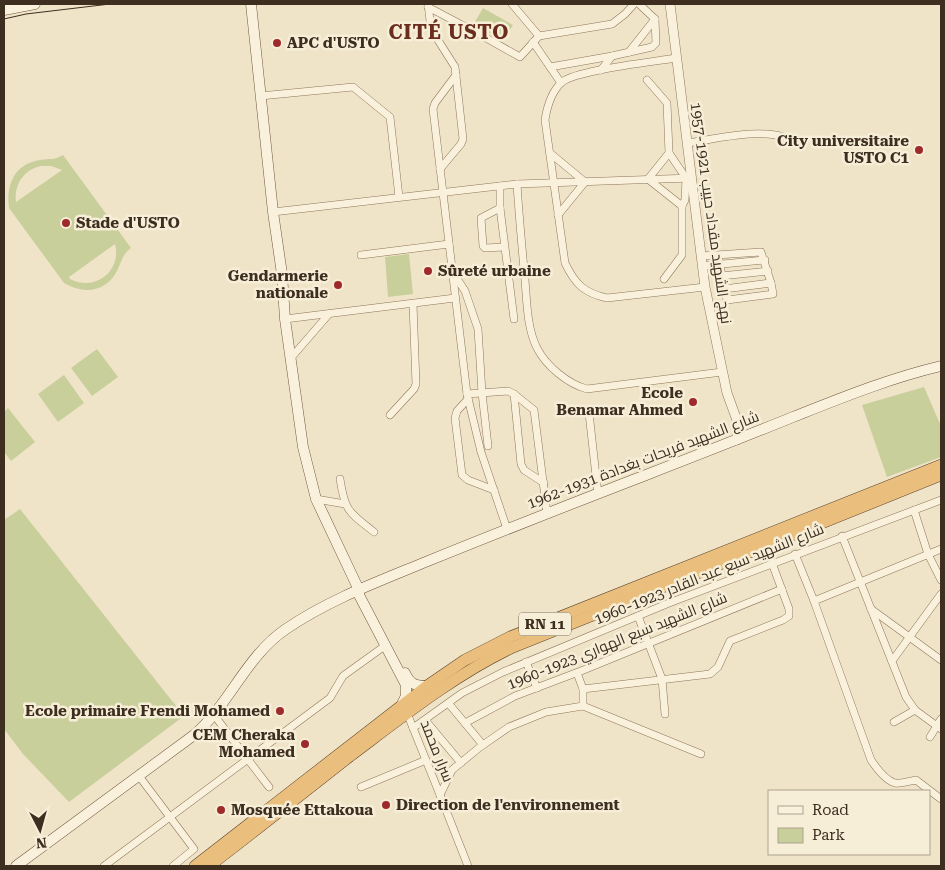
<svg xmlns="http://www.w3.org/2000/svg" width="945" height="870" font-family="'Roboto Serif',Cairo,serif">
  <rect width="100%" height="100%" fill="#f0e4c8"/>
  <g fill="#c9cf9b" fill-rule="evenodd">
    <polygon points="483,8 513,25 504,40 473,25"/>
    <path d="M63,155L131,248C122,255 122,261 117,271C106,292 84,295 64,283L9,208C6,185 14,164 40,160C50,158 53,161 63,155ZM41,166H51L62,170L16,202C14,185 23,170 41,166ZM115,244C122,271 95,292 70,279L69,277Z"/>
    <polygon points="409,254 413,294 388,297 385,257"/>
    <polygon points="97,349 118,377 92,396 71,368"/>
    <polygon points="64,375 84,403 58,422 38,394"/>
    <polygon points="924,387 941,426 941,457 887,477 862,405"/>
    <polygon points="8,408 35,442 11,461 4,452 4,412"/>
    <polygon points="20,509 184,716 69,802 23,754 4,729 4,520"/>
  </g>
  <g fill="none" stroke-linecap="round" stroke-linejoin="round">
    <defs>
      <g id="minor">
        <polyline points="428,4 431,29 455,67 463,139 461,144 440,169"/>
        <polyline points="512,4 539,36 612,24 625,14 634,4"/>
        <polyline points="428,7 479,34 520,57 539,36"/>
        <polyline points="533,42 561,83"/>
        <polyline points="629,52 655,19"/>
        <path d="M676,58C653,62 577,70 562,82C552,91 547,107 545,120L565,263C575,284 584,293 607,298L705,287"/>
        <polyline points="550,67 612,56"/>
        <polyline points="601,70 612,56 652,47 656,43 655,19 639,4"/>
        <polyline points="456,75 435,103 433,109 467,394 481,452 507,529"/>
        <polyline points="647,80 667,103 669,153 686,178 685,200 682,206"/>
        <polyline points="260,96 353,87 390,117 399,197"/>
        <path d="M687,143C716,139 762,127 789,139"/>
        <polyline points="550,153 585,182 558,215"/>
        <path d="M517,184C519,216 522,248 525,280C527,303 527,328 537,348C546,366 568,384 587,389L722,372"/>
        <polyline points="500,186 500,208 514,319"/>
        <polyline points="500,208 481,218 483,246 485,248 504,247"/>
        <polyline points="273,212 517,184 692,178"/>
        <polyline points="361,255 449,244"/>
        <polyline points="701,256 761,252 771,283 773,294 727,300 718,256"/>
        <polyline points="702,266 765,260"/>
        <polyline points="454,274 465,291 478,329 482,393 488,446"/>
        <polyline points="721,276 768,271"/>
        <polyline points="664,279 682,255 682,206 648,179 669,153"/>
        <polyline points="724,289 771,283"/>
        <polyline points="285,319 455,298"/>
        <polyline points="290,359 329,314"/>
        <polyline points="467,394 508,391 514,394 534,410 547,513"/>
        <polyline points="514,394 521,464 524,470 544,483"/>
        <polyline points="468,399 457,411 455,418 462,475 468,480 494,490"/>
        <polyline points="589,413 598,494"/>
        <polyline points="390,415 414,389 416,384 413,304"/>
        <path d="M340,479C345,512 349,512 374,532"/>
        <polyline points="316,499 345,504"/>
        <polyline points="914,510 928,554 941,580"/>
        <polyline points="842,536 906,697 915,710 941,729"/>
        <path d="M795,554L814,601L871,760C877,769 885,780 895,783C901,784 910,781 916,780L941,799"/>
        <polyline points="814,601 941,549"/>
        <polyline points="871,609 941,660"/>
        <polyline points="638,616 662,679 665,714"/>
        <polyline points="892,661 941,594"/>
        <polyline points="526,662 537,688"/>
        <polyline points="577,673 583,689 583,706"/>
        <polyline points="583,689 710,674 718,667 730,641 783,620 789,616 789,609 772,563"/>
        <polyline points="449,704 483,745"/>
        <polyline points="407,713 440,795 452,770 480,747 509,727 546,712 583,706 701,754"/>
        <polyline points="214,715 269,787"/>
        <polyline points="426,721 461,763"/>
        <polyline points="894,722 915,710"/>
        <polyline points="465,723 515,696 581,671 782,589"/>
        <polyline points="413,728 462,693 503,672 669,603 941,500"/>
        <polyline points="930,737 941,719"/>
        <polyline points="139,776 194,849 173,866"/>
        <polyline points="361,787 426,760"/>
        <polyline points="440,795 468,866"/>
        <polyline points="104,866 330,698 343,676 386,645"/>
      </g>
      <polyline id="tertiary" points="670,4 705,287 727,393 738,423 737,440"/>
      <g id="secondary">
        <polyline points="251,4 273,212 282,274 285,319 303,447 316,499 359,590 359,595 406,685 406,696 402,704"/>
        <polyline points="4,10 35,4"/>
        <path d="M405,673C410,684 415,686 427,686"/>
        <path d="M16,866L194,735C230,704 246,656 286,629C330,599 380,581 428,561C500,532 573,503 646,475C695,456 744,437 793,417C841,398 890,378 941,366"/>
      </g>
      <g id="trunk">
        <polyline points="195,866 427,686 465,660 510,637 941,465"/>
        <path d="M209,866C256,830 303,793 350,756C402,717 453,676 511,648L941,475"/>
      </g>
    </defs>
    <use href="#minor" stroke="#8d765c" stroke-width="8"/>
    <use href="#tertiary" stroke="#8d765c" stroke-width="10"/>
    <use href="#secondary" stroke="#6f573f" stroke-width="11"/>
    <use href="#trunk" stroke="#5b4430" stroke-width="12"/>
    <use href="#minor" stroke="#faf1dc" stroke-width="7"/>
    <use href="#tertiary" stroke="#faf1dc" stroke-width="9"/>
    <use href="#secondary" stroke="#faf1dc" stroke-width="10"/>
    <use href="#trunk" stroke="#eabe7c" stroke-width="11"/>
    <polyline stroke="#3d2e20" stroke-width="1" points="4,19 26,14 110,4"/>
  </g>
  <g fill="#9e2a2b" stroke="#f7eed8" stroke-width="2">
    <circle cx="277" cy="43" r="5"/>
    <circle cx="919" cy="150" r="5"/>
    <circle cx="66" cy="223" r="5"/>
    <circle cx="428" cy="271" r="5"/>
    <circle cx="338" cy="285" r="5"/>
    <circle cx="693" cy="402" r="5"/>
    <circle cx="280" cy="711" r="5"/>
    <circle cx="305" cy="744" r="5"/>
    <circle cx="386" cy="805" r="5"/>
    <circle cx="221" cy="810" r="5"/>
  </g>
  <g text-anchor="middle" stroke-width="5" stroke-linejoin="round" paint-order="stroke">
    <rect fill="#f7eed8" stroke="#756857" stroke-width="1" x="519" y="612.5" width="52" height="23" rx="4"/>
    <g font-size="14" font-weight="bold" fill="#3d2e20">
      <text x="545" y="629">RN 11</text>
    </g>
    <g font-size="15" font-weight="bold" fill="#3d2e20" stroke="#f7eed8" text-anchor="start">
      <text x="287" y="48">APC d'USTO</text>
      <text x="909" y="146" text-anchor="end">City universitaire<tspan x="909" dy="17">USTO C1</tspan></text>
      <text x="76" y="228">Stade d'USTO</text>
      <text x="438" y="276">Sûreté urbaine</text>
      <text x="328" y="281" text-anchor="end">Gendarmerie<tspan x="328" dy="17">nationale</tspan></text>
      <text x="683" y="398" text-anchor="end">Ecole<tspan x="683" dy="17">Benamar Ahmed</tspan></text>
      <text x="270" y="716" text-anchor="end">Ecole primaire Frendi Mohamed</text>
      <text x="295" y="740" text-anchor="end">CEM Cheraka<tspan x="295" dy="17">Mohamed</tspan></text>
      <text x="396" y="810">Direction de l'environnement</text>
      <text x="231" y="815">Mosquée Ettakoua</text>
    </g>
    <g font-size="15" fill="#3d2e20" stroke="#f7eed8">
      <text transform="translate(711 213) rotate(82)" y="5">نهج الشهيد مقداد حبيب 1921-1957</text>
      <text transform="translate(643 460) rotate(-21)" y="5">شارع الشهيد فريحات بغدادة 1931-1962</text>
      <text transform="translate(709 574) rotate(-22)" y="5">شارع الشهيد سبع عبد القادر 1923-1960</text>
      <text transform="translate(617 641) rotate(-22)" y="5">شارع الشهيد سبع الهواري 1923-1960</text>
      <text transform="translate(437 751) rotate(68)" y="5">سرار محمد</text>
    </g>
    <g font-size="20" font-weight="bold" letter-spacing="1" fill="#6b2e1e" stroke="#f7eed8">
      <text x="449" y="39">CITÉ USTO</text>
    </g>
  </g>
  <rect width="945" height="870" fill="none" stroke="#3d2e20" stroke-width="10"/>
  <rect x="768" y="790" width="162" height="65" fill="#f7eed8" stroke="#ada18e"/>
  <rect x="778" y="806" width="25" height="8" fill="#faf1dc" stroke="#ada18e"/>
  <text x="812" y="815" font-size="15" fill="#3d2e20">Road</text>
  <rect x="778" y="828" width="25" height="15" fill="#c9cf9b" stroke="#ada18e"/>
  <text x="812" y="840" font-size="15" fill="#3d2e20">Park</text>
  <g transform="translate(40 830) rotate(174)" stroke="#f7eed8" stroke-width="4" paint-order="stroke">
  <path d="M0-4L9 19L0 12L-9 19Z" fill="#3d2e20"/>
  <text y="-8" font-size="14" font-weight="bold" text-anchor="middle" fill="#3d2e20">N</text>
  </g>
</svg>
